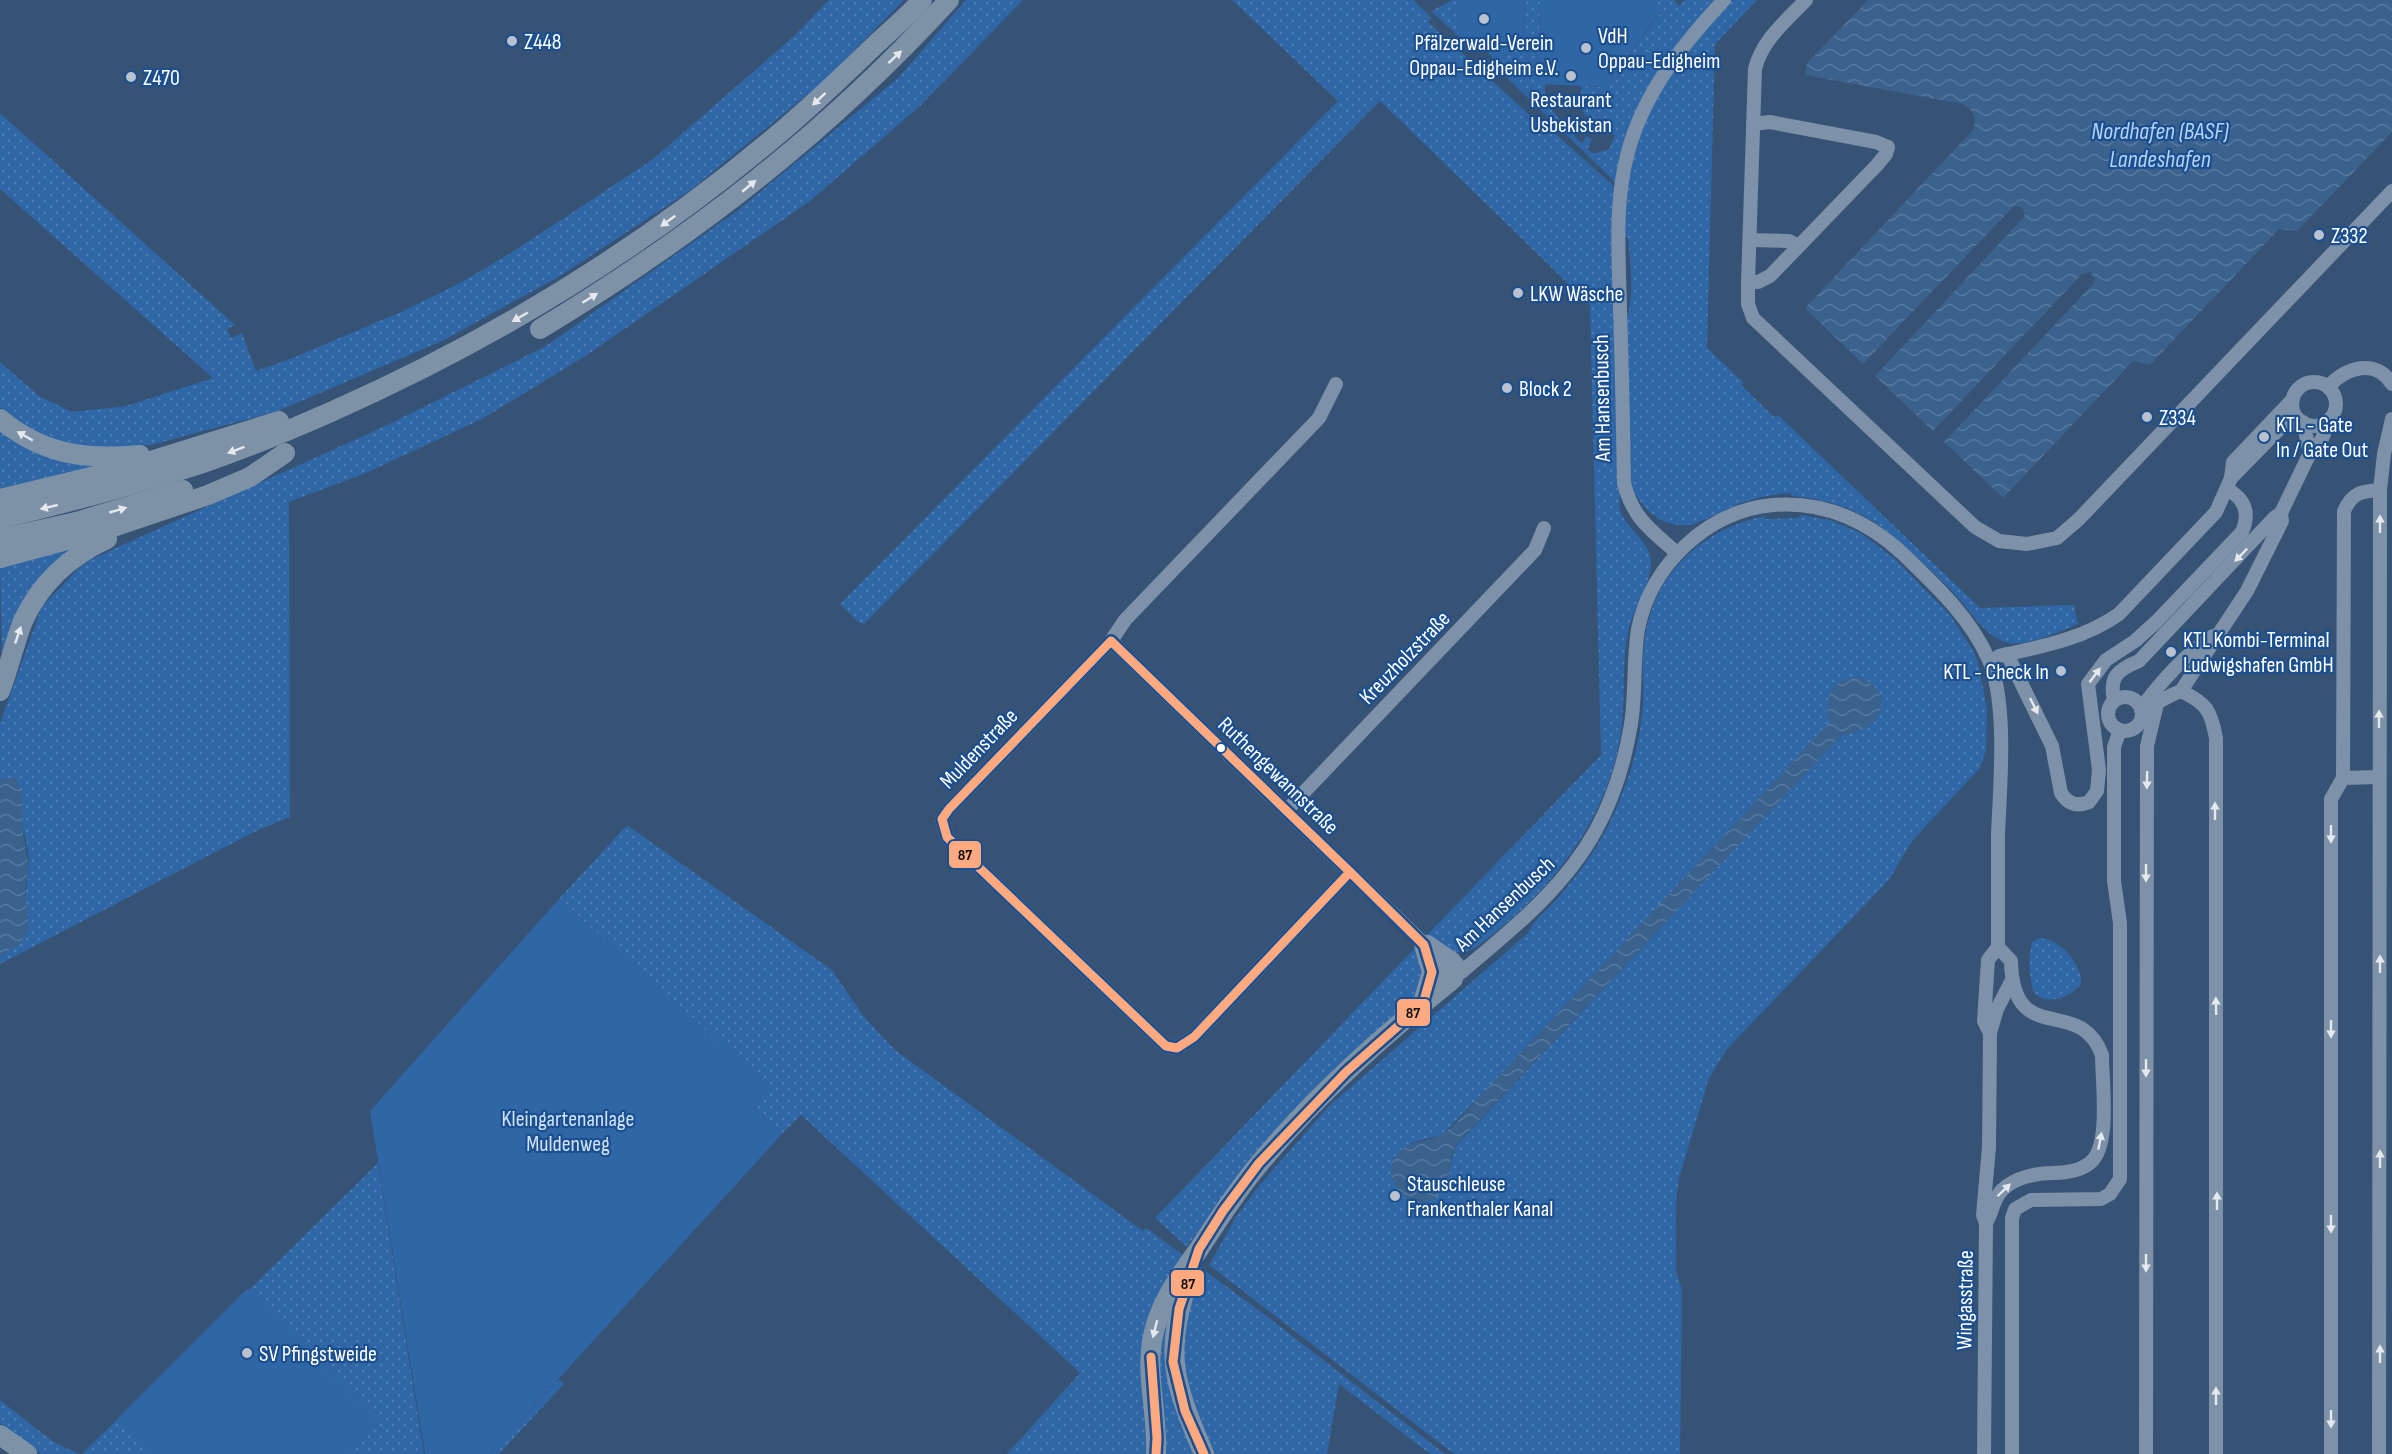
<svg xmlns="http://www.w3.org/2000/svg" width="2392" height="1454" font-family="'Sofia Sans Condensed',sans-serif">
  <defs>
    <pattern id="grass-dots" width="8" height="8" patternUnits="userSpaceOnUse" patternTransform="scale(1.5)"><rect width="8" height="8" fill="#2f66a5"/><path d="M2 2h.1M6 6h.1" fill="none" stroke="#4e7db2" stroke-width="1.8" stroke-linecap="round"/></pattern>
    <pattern id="water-waves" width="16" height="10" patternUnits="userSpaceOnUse" patternTransform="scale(1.5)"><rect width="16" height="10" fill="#3b618d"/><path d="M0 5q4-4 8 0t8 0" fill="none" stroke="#58799e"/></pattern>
  </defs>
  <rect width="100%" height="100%" fill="#365274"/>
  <g fill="url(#grass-dots)" fill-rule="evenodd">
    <polygon points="829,0 904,0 824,81 688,192 560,276 444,340 278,411 151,445 107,448 62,444 36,434 9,416 0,407 0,362 39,396 72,412 126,406 213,378 0,189 0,113 235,325 227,329 231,338 242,333 256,371 290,359 403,311 458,284 506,256 652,160 794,36"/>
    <path d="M966,0H1023L920,106L810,201L587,355L482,419L366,473L289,502L290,817L256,831L0,964V955C38,936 25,926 26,890C26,883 29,875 29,867C30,838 14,806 5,778L0,781V723L42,606L85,562L383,427L546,346L737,211L898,78Z"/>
    <path d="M1232,0H1413L1432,18L1428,22L1535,120L1537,117L1617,189L1612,179L1495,66L1523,38L1526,0H1540L1538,84H1545V103L1582,144L1586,136L1592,139L1588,149L1593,154L1609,149L1615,135L1599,127L1595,133L1589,130L1592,125L1581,108V86L1605,87L1660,13L1649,0H1674L1679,6L1685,0H1757L1715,44L1707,348L1743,382L1742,386L1774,417L1778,415L1980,608L2074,605L2078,624C2061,631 2027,647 2008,643C1986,637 1975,617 1961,601C1949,587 1936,575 1922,562C1879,521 1852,502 1792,496L1791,493C1772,494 1754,498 1736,505C1721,511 1708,520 1693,524C1665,531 1640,509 1631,484L1626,322C1635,295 1630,265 1628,237H1616C1613,304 1616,370 1618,437C1619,455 1619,473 1620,491C1620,497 1619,504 1620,510C1626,530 1652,541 1651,564C1650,588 1632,609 1628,633C1621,665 1626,700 1621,732C1610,810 1562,877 1503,926C1473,950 1461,967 1427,935L1601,755L1590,305L1380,101L864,624L857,621L840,604L1338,101Z"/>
    <polygon points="1453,0 1469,0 1453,8 1462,26 1455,33 1431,11"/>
    <polygon points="0,425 103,466 0,492"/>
    <path d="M1800,515L1830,520L1861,533L1895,559L1950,615L1974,652L1978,662L1987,709L1986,750L1980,768L1912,841L1889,880L1727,1049L1709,1078L1679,1178L1676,1201V1270L1682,1290L1680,1454H1454L1209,1265L1236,1217L1258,1187L1329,1106L1528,933C1536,916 1552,906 1563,892C1587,864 1607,833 1620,799C1631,772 1639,744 1642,715C1645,693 1641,670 1644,647C1650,578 1697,531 1764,516L1765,519L1799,518ZM1859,677C1899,693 1880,733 1842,734L1455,1147L1447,1180L1411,1143L1442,1135L1486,1090L1830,723L1827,710Z"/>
    <polygon points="75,548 2,658 0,567"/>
    <polygon points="627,825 832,970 864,1017 895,1050 1143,1231 1146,1228 1260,1311 1445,1454 1430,1454 1339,1384 1327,1454 1007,1454 1080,1373 801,1115 782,1134 752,1107 769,1087 559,899"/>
    <path d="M2038,938C2059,938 2082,963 2081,984C2069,998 2049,1006 2034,993C2029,977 2028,958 2032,942Z"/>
    <polygon points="1415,948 1425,958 1421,992 1202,1226 1187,1247 1155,1218"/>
    <polygon points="378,1163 424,1454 82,1454"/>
    <polygon points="559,1379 564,1384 499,1454 490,1454"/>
    <polygon points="0,1400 52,1441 79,1454 41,1454 0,1423"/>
  </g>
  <g fill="#2f66a5">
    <polygon points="1469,0 1526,0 1523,38 1495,66 1490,62 1493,58 1472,38 1466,44 1455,33 1461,26 1453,8"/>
    <polygon points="1540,0 1649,0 1660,12 1605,87 1538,84"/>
    <polygon points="559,899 770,1087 752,1107 782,1134 490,1454 425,1454 370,1111"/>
    <polygon points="247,1289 380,1423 348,1454 156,1454 119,1417"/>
  </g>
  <g fill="url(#water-waves)">
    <path d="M1868,0H2392V132L2297,231L2279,229L2150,365L2133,361L2003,498L1944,442L2094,283L2095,279L2090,272L2082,274L1933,431L1875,376L2023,218L2025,214L2022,208L2016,206L2012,208L1863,364L1805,308L1972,131C1978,120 1974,110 1963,104L1805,75L1807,63Z"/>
    <path d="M1859,677C1899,693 1881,732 1842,735L1455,1146C1448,1161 1451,1181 1439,1194C1417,1219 1377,1182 1396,1155C1406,1141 1423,1143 1437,1137C1452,1131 1474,1102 1486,1090L1829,723C1825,696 1829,680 1859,677Z"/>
    <polygon points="5,778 16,778 22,792 23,833 29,866 25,889 29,928 19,945 0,955 0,781"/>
  </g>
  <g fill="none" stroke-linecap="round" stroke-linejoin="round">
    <g stroke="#7d92a8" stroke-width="14">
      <path d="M1806,0C1786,21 1762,40 1755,69L1748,282V304L1753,318L1975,527L1999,541L2027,544L2057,538L2079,519L2392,191"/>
      <polyline points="1750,240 1789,241 1799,246"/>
      <polyline points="1748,282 1758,282 1770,276 1877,165 1886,154 1888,147 1876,142 1770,122 1753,124"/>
      <circle cx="2314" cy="404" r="22"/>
      <polyline points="1336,384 1319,418 1125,620 1111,641 949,809 942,819 947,837 1166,1046 1177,1048 1194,1037 1350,872"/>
      <path d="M2328,387C2346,367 2376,358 2392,384"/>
      <polyline points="2231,478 2280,428 2289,424 2303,422 2310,453"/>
      <path d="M1677,553C1651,530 1633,519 1624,483C1623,425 1622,368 1620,310C1619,258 1614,202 1628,152C1644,92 1683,44 1724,0"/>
      <path d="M1111,641L1419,939L1453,979C1506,934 1562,892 1596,830C1614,797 1625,761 1631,724C1636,693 1633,660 1638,629C1651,565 1707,511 1773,505C1823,501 1866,520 1902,553C1935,585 1969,616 1988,658C2008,700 2000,787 1998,834C1998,872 1998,910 1998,947L1988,960L1984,1021L1990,1033"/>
      <path d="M2007,654L2052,746L2061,793C2068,804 2077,807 2089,802L2097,791L2099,770L2088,684L2106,660L2135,641L2156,622L2242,532C2250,513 2245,499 2227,489"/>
      <path d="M1999,656C2040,647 2084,639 2119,614L2216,512L2231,478L2233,462L2293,399"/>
      <path d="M2181,691L2247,591L2282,521L2281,513L2310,453C2320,446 2326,433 2327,421"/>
      <circle cx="2125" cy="714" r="17"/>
      <path d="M2114,701C2109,677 2117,670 2139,661L2274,518L2281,513"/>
      <path d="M2141,709C2156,705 2167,696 2181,691C2206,703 2211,710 2216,738V1454"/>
      <path d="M2141,709C2156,687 2190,649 2213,636"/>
      <polyline points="2343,778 2378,777"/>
      <polyline points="1287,810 1535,550 1544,528"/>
      <polyline points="1428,942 1453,959 1463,971"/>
      <polyline points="1986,1223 1983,1215 1989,1147 1990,1033 1997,1009 2012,980"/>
      <path d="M1984,1454L1986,1223C1993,1212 1993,1199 2002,1190C2015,1177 2037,1173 2054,1173C2067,1173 2084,1170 2093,1160C2110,1141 2102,1081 2102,1055C2079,993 2013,1050 2011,961L1998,947"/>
      <polyline points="2012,1454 2012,1218 2015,1209 2031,1200 2101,1199 2110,1194 2120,1179 2120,923 2114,881 2114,747 2120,730"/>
      <polyline points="2146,1454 2147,746 2157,704"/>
      <path d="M2331,1454V799L2343,778L2344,511C2352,493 2361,491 2380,490"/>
      <polyline points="2379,1454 2380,490 2384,454 2392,419"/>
    </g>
    <g stroke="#7e92a7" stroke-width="20">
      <path d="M540,329C694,236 827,133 949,0"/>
      <path d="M0,419C43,455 86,460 140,455"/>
      <polyline points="0,499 128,468 279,421"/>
      <path d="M0,519C68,502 136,485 203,463C247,448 290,430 333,411C493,340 642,249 776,136C811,107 843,76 875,45C891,30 908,16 922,0"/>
      <polyline points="0,539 76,522 183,490"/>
      <polyline points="0,558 104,530 208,495 250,477 285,453"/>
      <path d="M0,691C9,668 14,644 23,621C40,584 70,556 107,539"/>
      <polyline points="1423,1003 1432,972 1424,945"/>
      <path d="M1191,1271C1164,1352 1171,1377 1204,1454"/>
      <polyline points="0,1435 27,1454"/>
      <path d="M1156,1454C1158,1416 1146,1378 1152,1341C1158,1305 1179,1277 1199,1249C1218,1220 1237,1190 1259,1164C1316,1095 1384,1035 1453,979"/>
    </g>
    <defs>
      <g id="bus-1">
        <polygon points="1111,641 1350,872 1194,1037 1177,1048 1166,1046 947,837 942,819 949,809"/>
        <polyline points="1151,1357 1157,1438 1156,1454"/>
        <polyline points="1204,1454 1185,1411 1173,1362 1179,1309 1199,1249 1223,1211 1259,1163 1346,1072 1423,1004 1432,972 1424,945 1350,872"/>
      </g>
    </defs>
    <use href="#bus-1" stroke="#1b4f8f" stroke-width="14"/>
    <use href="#bus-1" stroke="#ffa980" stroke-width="9"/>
  </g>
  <defs><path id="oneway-solid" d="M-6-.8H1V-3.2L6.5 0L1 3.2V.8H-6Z" transform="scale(1.5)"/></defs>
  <g fill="#e5e9ed">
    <use href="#oneway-solid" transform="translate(895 57) rotate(-43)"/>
    <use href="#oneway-solid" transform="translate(819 99) rotate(137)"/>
    <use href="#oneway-solid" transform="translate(749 186) rotate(-40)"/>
    <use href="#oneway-solid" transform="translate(668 221) rotate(144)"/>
    <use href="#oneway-solid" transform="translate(590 298) rotate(-32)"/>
    <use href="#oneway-solid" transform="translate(520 317) rotate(150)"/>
    <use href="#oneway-solid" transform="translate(25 436) rotate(-150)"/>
    <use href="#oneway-solid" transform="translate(236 450) rotate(159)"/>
    <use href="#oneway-solid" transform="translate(49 507) rotate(167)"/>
    <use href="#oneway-solid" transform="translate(118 510) rotate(-16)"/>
    <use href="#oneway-solid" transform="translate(18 635) rotate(-71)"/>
    <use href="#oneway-solid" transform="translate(1155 1329) rotate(104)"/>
  </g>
  <g fill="#e5e9ee">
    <use href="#oneway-solid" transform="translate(2380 524) rotate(-90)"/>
    <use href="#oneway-solid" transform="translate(2241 555) rotate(134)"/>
    <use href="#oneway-solid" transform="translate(2095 675) rotate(-53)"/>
    <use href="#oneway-solid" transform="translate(2034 706) rotate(64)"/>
    <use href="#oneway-solid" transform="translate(2379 719) rotate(-90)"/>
    <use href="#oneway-solid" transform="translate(2147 780) rotate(91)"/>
    <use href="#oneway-solid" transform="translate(2215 811) rotate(-90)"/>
    <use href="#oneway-solid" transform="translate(2331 834) rotate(90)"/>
    <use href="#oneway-solid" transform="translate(2146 873) rotate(90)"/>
    <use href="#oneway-solid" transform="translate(2380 964) rotate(-90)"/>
    <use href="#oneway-solid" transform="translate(2216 1006) rotate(-91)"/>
    <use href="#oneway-solid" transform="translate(2331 1029) rotate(90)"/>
    <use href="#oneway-solid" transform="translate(2146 1068) rotate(90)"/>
    <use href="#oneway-solid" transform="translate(2100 1141) rotate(-79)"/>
    <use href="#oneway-solid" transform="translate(2380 1159) rotate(-90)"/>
    <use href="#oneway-solid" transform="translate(2004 1190) rotate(-44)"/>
    <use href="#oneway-solid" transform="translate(2217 1201) rotate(-90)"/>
    <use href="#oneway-solid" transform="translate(2331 1224) rotate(90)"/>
    <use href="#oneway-solid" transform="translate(2146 1263) rotate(90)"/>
    <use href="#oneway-solid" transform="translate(2380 1354) rotate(-90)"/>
    <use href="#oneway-solid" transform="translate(2216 1396) rotate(-90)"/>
    <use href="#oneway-solid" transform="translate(2331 1419) rotate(90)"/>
  </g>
  <g fill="#b9c2ce" stroke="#1b4f8f" stroke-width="2">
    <circle cx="1484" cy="19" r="6"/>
    <circle cx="512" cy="41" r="6"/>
    <circle cx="1586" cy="48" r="6"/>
    <circle cx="1571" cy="76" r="6"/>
    <circle cx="131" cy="77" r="6"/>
    <circle cx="2319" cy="235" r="6"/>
    <circle cx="1518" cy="293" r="6"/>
    <circle cx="1507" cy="388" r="6"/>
    <circle cx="2147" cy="417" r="6"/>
    <circle cx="2264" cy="437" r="6"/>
    <circle cx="2171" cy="652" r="6"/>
    <circle cx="2061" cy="671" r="6"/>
    <circle cx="1395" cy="1196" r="6"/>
    <circle cx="247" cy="1353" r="6"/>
  </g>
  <circle fill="#fff" stroke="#1b4f8f" stroke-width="2" cx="1221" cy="748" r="5"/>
  <g text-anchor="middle" stroke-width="4.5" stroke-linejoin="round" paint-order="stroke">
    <g font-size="22" fill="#fff" stroke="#1b4f8f" text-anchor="start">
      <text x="1598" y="43">VdH<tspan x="1598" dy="25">Oppau-Edigheim</tspan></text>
      <text x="524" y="49">Z448</text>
      <text x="1484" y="50" text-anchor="middle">Pfälzerwald-Verein<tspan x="1484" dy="25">Oppau-Edigheim e.V.</tspan></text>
      <text x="143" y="85">Z470</text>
      <text x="1571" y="107" text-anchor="middle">Restaurant<tspan x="1571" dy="25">Usbekistan</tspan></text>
      <text x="2331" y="243">Z332</text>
      <text x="1530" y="301">LKW Wäsche</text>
      <text x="1519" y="396">Block 2</text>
      <text x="2159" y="425">Z334</text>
      <text x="2276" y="432">KTL - Gate<tspan x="2276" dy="25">In / Gate Out</tspan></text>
      <text x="2183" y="647">KTL Kombi-Terminal<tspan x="2183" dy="25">Ludwigshafen GmbH</tspan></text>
      <text x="2049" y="679" text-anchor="end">KTL - Check In</text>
      <text x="1407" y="1191">Stauschleuse<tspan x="1407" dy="25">Frankenthaler Kanal</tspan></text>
      <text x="259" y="1361">SV Pfingstweide</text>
    </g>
    <g font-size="22" fill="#fff" stroke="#1b4f8f">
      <text transform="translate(1601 398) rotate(-91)" y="8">Am Hansenbusch</text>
      <text transform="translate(1404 657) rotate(-46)" y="8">Kreuzholzstraße</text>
      <text transform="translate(978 748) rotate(-46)" y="8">Muldenstraße</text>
      <text transform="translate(1279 775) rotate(44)" y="8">Ruthengewannstraße</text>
      <text transform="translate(1504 903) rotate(-43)" y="8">Am Hansenbusch</text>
      <text transform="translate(1964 1300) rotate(-89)" y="8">Wingasstraße</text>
    </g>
    <g font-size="22" fill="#cfe3fa" stroke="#1b4f8f">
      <text x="568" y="1126">Kleingartenanlage<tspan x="568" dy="25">Muldenweg</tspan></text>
    </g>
    <g font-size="24" font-style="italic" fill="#b5d3f5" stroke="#1b4f8f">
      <text x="2160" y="139">Nordhafen (BASF)<tspan x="2160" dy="28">Landeshafen</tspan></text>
    </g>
  </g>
  <g stroke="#1b4f8f" stroke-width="2">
    <rect x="948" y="840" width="34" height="29" rx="6" fill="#ffa980"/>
    <rect x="1396" y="998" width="35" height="29" rx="6" fill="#ffa980"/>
    <rect x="1170" y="1269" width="35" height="28" rx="6" fill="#ffa980"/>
  </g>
  <g font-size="16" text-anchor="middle" font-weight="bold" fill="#111">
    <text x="965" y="860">87</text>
    <text x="1413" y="1018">87</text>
    <text x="1188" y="1289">87</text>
  </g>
</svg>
